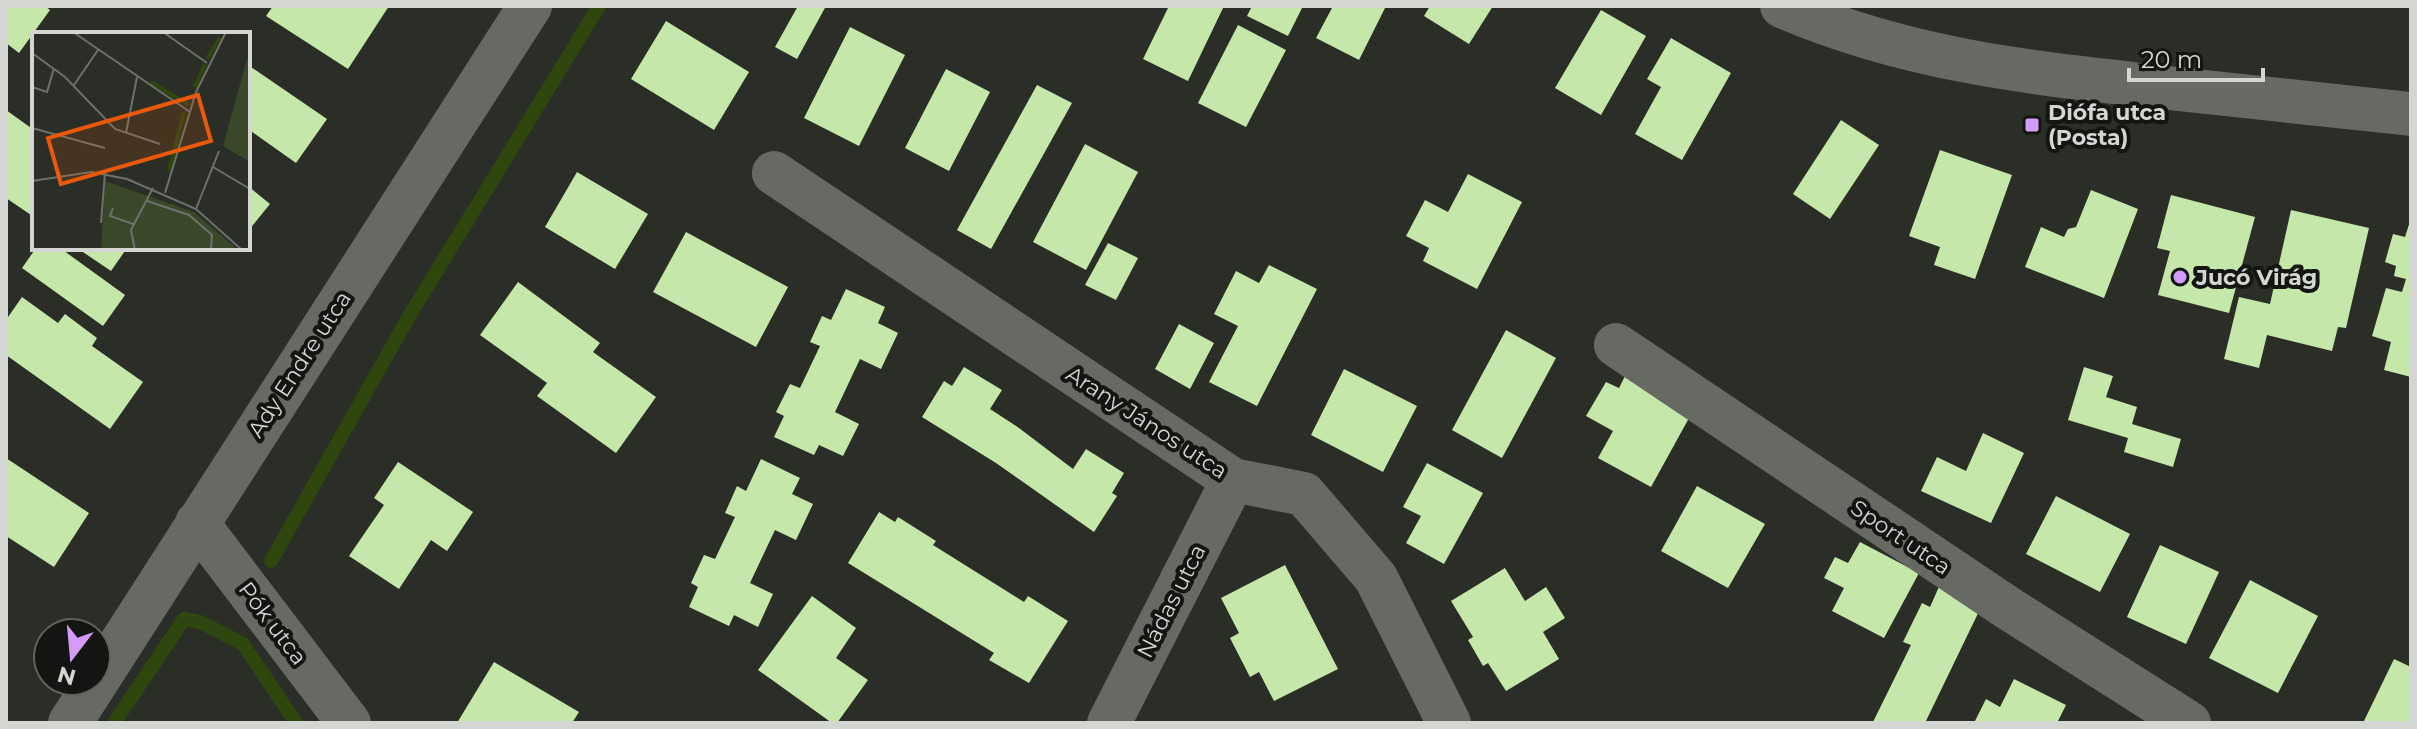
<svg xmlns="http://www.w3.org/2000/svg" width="2417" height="729" font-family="Montserrat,sans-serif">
  <rect width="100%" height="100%" fill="#2a2e27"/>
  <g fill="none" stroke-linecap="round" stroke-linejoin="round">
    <g stroke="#2e470e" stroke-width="14">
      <polyline points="271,561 408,318 599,6"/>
      <polyline points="114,723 184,619 200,622 243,644 296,723"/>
    </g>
  </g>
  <g fill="#c6e7aa">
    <polygon points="6,6 45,6 50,10 19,53 6,43"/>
    <polygon points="273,6 389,6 348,69 266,16"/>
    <polygon points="798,6 826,6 797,59 775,47"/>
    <polygon points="1169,6 1224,6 1188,81 1143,59"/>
    <polygon points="1252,6 1303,6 1288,36 1247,16"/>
    <polygon points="1333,6 1386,6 1359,60 1316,38"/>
    <polygon points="1430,6 1493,6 1469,44 1424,16"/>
    <polygon points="1601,10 1646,36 1601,115 1555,88"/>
    <polygon points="666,21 749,72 714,130 631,79"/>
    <polygon points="1238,25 1286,50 1246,127 1198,103"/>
    <polygon points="850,27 905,55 859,146 804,118"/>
    <polygon points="1671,38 1731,73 1682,160 1635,134 1661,87 1647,79"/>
    <polygon points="248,65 327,119 296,163 248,129"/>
    <polygon points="946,69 990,92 949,171 905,148"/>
    <polygon points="1037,85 1072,103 991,249 957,230"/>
    <polygon points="6,110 34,130 34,217 6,198"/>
    <polygon points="1841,120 1879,145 1830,219 1793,194"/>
    <polygon points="1085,144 1138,172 1086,270 1033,242"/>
    <polygon points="1940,150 2012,175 1975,279 1934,265 1940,247 1909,236"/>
    <polygon points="577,172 648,214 615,269 545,227"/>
    <polygon points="1468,174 1522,202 1477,289 1423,261 1429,248 1406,236 1425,200 1448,212"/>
    <polygon points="248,186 270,204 248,231"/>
    <polygon points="2091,190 2138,209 2104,298 2025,267 2041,227 2064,237 2068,229 2076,227"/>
    <polygon points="2171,195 2255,217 2229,313 2158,295 2170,251 2157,248"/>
    <polygon points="2291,210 2369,228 2346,328 2338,327 2332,351 2267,335 2259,368 2224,359 2239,297 2270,304"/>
    <polygon points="2411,218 2411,377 2384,370 2391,342 2372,336 2386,288 2402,292 2406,279 2394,276 2396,266 2385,262 2393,234 2405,237"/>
    <polygon points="686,232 788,287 756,347 653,292"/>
    <polygon points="1108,243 1138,258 1116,300 1085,285"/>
    <polygon points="36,248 60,248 125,295 103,326 22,268"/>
    <polygon points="77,248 127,248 111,271"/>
    <polygon points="1269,265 1317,289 1257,406 1209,382 1238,326 1214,314 1236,271 1259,283"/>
    <polygon points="518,282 600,343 593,352 656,397 616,453 537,396 547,383 480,335"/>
    <polygon points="846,289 885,307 878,323 898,333 881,369 860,359 835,412 859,424 843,456 819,445 814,455 774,437 784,416 776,412 790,384 800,388 820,346 810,342 822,316 831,320"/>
    <polygon points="22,297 58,323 65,314 97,338 92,346 143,382 110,429 6,355 6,320"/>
    <polygon points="1179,324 1214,343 1190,389 1155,369"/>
    <polygon points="1506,330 1556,358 1502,458 1452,430"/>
    <polygon points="964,367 1002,390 990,409 1019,428 1073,469 1086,449 1124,473 1112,493 1117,496 1094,532 996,463 922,417 944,381 952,386"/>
    <polygon points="2084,367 2113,376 2106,397 2137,407 2132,424 2181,439 2173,467 2124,452 2128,438 2068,420"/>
    <polygon points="1344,369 1417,406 1383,472 1311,435"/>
    <polygon points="1627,372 1694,409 1651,487 1598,458 1613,431 1586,416 1606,382 1619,388"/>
    <polygon points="1983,433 2024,453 1991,523 1921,491 1937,457 1966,471"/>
    <polygon points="6,458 89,513 54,567 6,536"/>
    <polygon points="761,459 800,478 792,494 813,504 796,540 775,530 750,583 773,594 758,627 734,615 729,626 689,607 698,587 691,583 704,555 715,559 735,517 725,513 737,486 746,491"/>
    <polygon points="398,462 473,512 447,551 431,540 399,589 349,556 384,505 374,498"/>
    <polygon points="1427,463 1483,493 1444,564 1406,543 1421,516 1403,507"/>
    <polygon points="1697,486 1765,524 1728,588 1661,551"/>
    <polygon points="2056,496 2130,534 2100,592 2026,554"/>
    <polygon points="879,512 895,522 898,517 936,541 933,545 1024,602 1028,596 1068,621 1029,683 989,660 994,653 848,563"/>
    <polygon points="1860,542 1919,573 1884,638 1832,611 1844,588 1824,578 1835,557 1848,563"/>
    <polygon points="2160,545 2219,572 2186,644 2127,617"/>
    <polygon points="1285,565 1338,669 1274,701 1259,672 1250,677 1230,638 1239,633 1221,598"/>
    <polygon points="1505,568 1525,601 1546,587 1565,618 1543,632 1559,659 1506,691 1488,663 1483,666 1468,640 1473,637 1451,601"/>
    <polygon points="1942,580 1984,601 1925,723 1873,722 1911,645 1903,642 1922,603 1930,607"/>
    <polygon points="2250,580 2318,616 2278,693 2209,658"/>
    <polygon points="812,596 856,628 836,658 868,680 837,723 832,723 758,670"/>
    <polygon points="2394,659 2411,667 2411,723 2363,723"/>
    <polygon points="494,662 579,712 572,723 457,723"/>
    <polygon points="2014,679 2066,705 2057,723 1974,723 1986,699 2000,707"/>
  </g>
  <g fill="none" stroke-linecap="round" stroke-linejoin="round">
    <g stroke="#666a63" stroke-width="44">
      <path d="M1782,6C1902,58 2022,72 2150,86C2237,95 2324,105 2411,114"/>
      <polyline points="774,173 1233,480 1304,494 1376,578 1449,723"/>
      <polyline points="1616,345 2008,608 2189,723"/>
      <polyline points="197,523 349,723"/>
      <polyline points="70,723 530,6"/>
      <polyline points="1109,723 1233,480"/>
    </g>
  </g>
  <g fill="#d59bfa" stroke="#131512" stroke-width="3">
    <rect x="2024" y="117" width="16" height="16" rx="4"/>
    <circle cx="2180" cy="277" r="8"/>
  </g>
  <g text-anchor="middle" stroke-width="8" stroke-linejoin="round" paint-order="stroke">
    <g font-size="22" font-weight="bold" fill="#d3d6d1" stroke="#131512" text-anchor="start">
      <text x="2048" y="120">Diófa utca<tspan x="2048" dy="25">(Posta)</tspan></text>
      <text x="2196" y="285">Jucó Virág</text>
    </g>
    <g font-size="22" fill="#d3d6d1" stroke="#131512">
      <text transform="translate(299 364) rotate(-57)" y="8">Ady Endre utca</text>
      <text transform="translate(1147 422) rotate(33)" y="8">Arany János utca</text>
      <text transform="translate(1901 537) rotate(34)" y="8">Sport utca</text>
      <text transform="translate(1171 601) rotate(-63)" y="8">Nádas utca</text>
      <text transform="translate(273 623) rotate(53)" y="8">Pók utca</text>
    </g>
  </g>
  <g transform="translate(32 32)">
    <rect width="218" height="218" fill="#2a2e27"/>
    <path d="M215,27L218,28V130L191,114ZM73,149L162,180L206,218H69Z" fill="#384829"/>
    <path fill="none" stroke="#2e470e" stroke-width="4" d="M175,27L188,5M119,50L157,73M163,55L173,32M137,139L152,80"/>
    <path fill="none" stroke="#6e716b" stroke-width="2" d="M41,0L158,80M131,0L175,31M0,21L33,45L83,97L128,112M42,53L66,18M0,55L15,60L22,36M0,96L73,116M94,101L105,45M181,135L218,157M0,149L59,140L95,147L164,177L210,218M133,161L164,60L194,0M115,169L157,183L180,203L179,218M81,176L78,184L101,192M164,177L187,119M69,191L73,141M103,218L99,198L121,156"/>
    <path fill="#e8590c" fill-opacity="0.15" stroke="#e8590c" stroke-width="4" d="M166,63L179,109L29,152L16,106Z"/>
    <rect width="218" height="218" fill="none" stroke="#d3d6d1" stroke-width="4"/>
  </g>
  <rect width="2417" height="729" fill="none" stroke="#d3d6d1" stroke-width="16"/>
  <g transform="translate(72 657) rotate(196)"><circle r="38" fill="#131512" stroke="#60625e" stroke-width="2"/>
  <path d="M0-6L14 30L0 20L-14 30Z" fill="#d59bfa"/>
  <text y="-12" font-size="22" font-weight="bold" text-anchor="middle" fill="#d3d6d1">N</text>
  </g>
  <path d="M2129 68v12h134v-12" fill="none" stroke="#d3d6d1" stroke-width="4"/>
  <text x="2141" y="68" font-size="24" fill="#d3d6d1" stroke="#131512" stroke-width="6" paint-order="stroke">20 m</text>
</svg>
